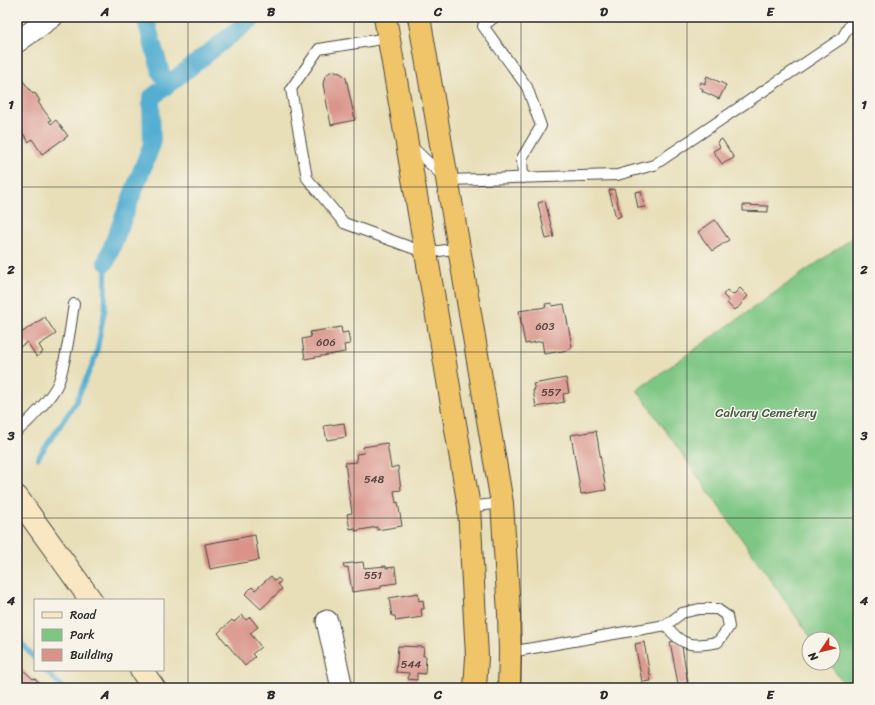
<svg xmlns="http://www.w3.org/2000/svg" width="875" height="705" font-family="Sriracha,sans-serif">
  <rect width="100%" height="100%" fill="#f7f3e8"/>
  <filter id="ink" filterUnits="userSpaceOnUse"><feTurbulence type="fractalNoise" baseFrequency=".025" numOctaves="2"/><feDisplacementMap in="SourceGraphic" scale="8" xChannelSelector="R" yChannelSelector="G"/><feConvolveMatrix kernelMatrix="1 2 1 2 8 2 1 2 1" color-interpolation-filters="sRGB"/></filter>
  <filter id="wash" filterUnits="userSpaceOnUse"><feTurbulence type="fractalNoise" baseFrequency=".012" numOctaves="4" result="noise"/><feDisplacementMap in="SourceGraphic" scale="16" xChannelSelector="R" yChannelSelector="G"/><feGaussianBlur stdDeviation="0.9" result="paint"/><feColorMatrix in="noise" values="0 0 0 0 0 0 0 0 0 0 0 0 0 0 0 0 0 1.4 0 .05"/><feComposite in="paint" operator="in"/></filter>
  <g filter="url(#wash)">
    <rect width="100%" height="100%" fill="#e8dfb9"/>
    <polygon fill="#7dc683" stroke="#547857" points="858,234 858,688 847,688 829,663 833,663 833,639 812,639 637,390"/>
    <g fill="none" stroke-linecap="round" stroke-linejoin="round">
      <g stroke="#53aed1" stroke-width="5">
        <polyline points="38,458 76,402 96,356 105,308 106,262"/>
        <polyline points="17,638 35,659"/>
        <polyline points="45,670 63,688"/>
      </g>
      <g stroke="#53aed1" stroke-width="18">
        <polyline points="145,17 161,73 168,84"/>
        <polyline points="106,262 152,144 151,98 254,17"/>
      </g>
    </g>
    <g id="blocks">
      <g fill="#d99389">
        <polygon points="335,71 342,74 346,78 355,120 331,125 323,84 325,76 330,72"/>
        <polygon points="707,76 726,85 719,99 702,91 703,89 699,87 701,82 705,84 705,82"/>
        <polygon points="20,77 33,94 35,93 40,101 38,102 51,120 49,121 51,124 56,120 68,136 42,154 32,139 29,142 17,125 17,79"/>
        <polygon points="722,139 734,158 722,164 713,151 720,147 717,142"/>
        <polygon points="614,189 621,216 616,218 609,190"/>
        <polygon points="641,191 645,207 638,208 635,192"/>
        <polygon points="545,201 554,237 546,239 538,203"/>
        <polygon points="743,205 768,206 768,212 743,211"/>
        <polygon points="715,220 729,240 712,251 698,232"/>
        <polygon points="740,288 748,296 737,309 736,308 734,310 727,303 729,301 723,295 727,290 733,295"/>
        <polygon points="552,303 552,306 564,304 572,346 569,350 544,354 542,341 525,344 519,311 546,307 545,304"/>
        <polygon points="45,317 56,334 39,345 43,352 37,357 27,342 20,347 17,342 17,333 19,331 21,333"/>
        <polygon points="341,327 342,333 348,332 350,344 344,345 345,352 305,359 302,339 311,337 310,332"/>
        <polygon points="566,378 569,393 563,394 564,402 536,407 533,390 535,390 533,384"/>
        <polygon points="344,423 346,437 327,440 324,426"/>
        <polygon points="596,431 606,490 581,494 571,435"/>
        <polygon points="387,443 391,468 398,466 401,490 394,491 396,503 398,502 402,526 377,530 377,527 355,531 355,528 350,529 347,514 352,513 345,463 357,462 356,454 364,453 363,447"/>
        <polygon points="255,535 259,560 210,569 205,544"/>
        <polygon points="363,562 364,568 386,566 386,568 395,567 397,583 381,585 381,588 352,592 348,567 344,568 343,564"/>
        <polygon points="271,576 275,581 278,578 281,581 278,584 282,589 261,609 245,594 252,587 255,590"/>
        <polygon points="418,593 419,601 423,600 424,609 421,609 422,617 396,621 395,616 392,616 389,598"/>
        <polygon points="242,615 246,620 250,617 258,627 250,633 261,647 252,654 255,657 245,666 218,633 232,620 234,622"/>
        <polygon points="681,640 688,683 678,684 670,642"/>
        <polygon points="644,642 651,681 642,682 635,644"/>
        <polygon points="398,646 424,647 423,656 426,656 425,674 417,673 417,680 408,679 409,673 396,672"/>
        <polygon points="21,668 33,679 34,678 45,688 17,688 17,673"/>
      </g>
    </g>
  </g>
  <g filter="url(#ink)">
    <use href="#blocks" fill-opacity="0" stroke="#474640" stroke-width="1"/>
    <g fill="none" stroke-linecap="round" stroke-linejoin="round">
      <defs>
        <g id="service">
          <polyline points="495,17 483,26 527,87 541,126 522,158 523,178"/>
          <polyline points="388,38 319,49 291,89 307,178 344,223 426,253 459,248"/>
          <polyline points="411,146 447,180 617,175 654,165 842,38 851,23 850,17"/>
          <path d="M17,431C29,422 54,395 59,381C67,357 70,330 74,304"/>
          <polyline points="469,507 502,503"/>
          <path d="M510,652L666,625L682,613L699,609H717L727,616L729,627L718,642C693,647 682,647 666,625"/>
        </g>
        <g id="minor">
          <polyline points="17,42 52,17"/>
          <polyline points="327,621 342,688"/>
        </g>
        <g id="secondary">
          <polyline points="17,497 91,600"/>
          <polyline points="141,670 154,688"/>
        </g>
        <g id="trunk">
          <polyline points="385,17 442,345 469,507 477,657 475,688"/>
          <polyline points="419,17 459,248 502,503 509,613 510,652 509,688"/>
        </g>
      </defs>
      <use href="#service" stroke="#474640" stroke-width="12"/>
      <use href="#minor" stroke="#474640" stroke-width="23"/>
      <use href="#secondary" stroke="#474640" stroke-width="24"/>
      <use href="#trunk" stroke="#474640" stroke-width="24"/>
      <use href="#service" stroke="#fff" stroke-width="10"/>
      <use href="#minor" stroke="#fff" stroke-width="21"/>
      <use href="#secondary" stroke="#f9e7c3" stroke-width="22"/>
      <use href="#trunk" stroke="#f0c469" stroke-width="22"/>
    </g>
  </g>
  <path fill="none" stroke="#2b2b2b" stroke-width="1" stroke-opacity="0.55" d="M188,17V688M354,17V688M521,17V688M687,17V688M17,187H858M17,352H858M17,518H858"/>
  <g text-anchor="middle" stroke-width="3" stroke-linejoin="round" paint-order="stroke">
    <g font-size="11" fill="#564542">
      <text x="545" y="330">603</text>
      <text x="326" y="346">606</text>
      <text x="551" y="396">557</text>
      <text x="374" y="483">548</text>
      <text x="373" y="579">551</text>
      <text x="411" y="668">544</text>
    </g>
    <g font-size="13" fill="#445a45" stroke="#f7f3e8">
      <text x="766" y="417">Calvary Cemetery</text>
    </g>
  </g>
  <rect width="875" height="705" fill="none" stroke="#f7f3e8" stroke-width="44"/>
  <rect x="34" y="599" width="130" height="72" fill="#f7f3e8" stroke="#a5a39c"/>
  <rect x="42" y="612" width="20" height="6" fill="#f9e7c3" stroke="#a5a39c"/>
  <text x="70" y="619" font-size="12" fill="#2b2b2b">Road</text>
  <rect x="42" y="629" width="20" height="12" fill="#7dc683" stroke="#a5a39c"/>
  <text x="70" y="639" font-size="12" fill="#2b2b2b">Park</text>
  <rect x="42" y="649" width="20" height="12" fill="#d99389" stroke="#a5a39c"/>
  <text x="70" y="659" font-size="12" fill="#2b2b2b">Building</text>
  <g transform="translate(821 651) rotate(235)"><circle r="19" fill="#f7f3e8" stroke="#a5a39c"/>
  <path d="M0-3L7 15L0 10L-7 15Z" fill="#c8321e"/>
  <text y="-6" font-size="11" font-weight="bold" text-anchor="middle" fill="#2b2b2b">N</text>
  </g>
  <rect x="22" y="22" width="831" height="661" fill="none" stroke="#2b2b2b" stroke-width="1.5"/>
  <g font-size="13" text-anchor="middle" font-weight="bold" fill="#2b2b2b">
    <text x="105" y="16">A</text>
    <text x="271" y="16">B</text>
    <text x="438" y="16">C</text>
    <text x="604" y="16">D</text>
    <text x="770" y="16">E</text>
    <text x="11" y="109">1</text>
    <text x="864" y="109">1</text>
    <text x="11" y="274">2</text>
    <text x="864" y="274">2</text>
    <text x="11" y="440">3</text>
    <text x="864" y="440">3</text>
    <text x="11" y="605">4</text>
    <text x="864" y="605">4</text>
    <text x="105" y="699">A</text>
    <text x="271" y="699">B</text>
    <text x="438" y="699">C</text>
    <text x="604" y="699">D</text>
    <text x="770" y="699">E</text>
  </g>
</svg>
